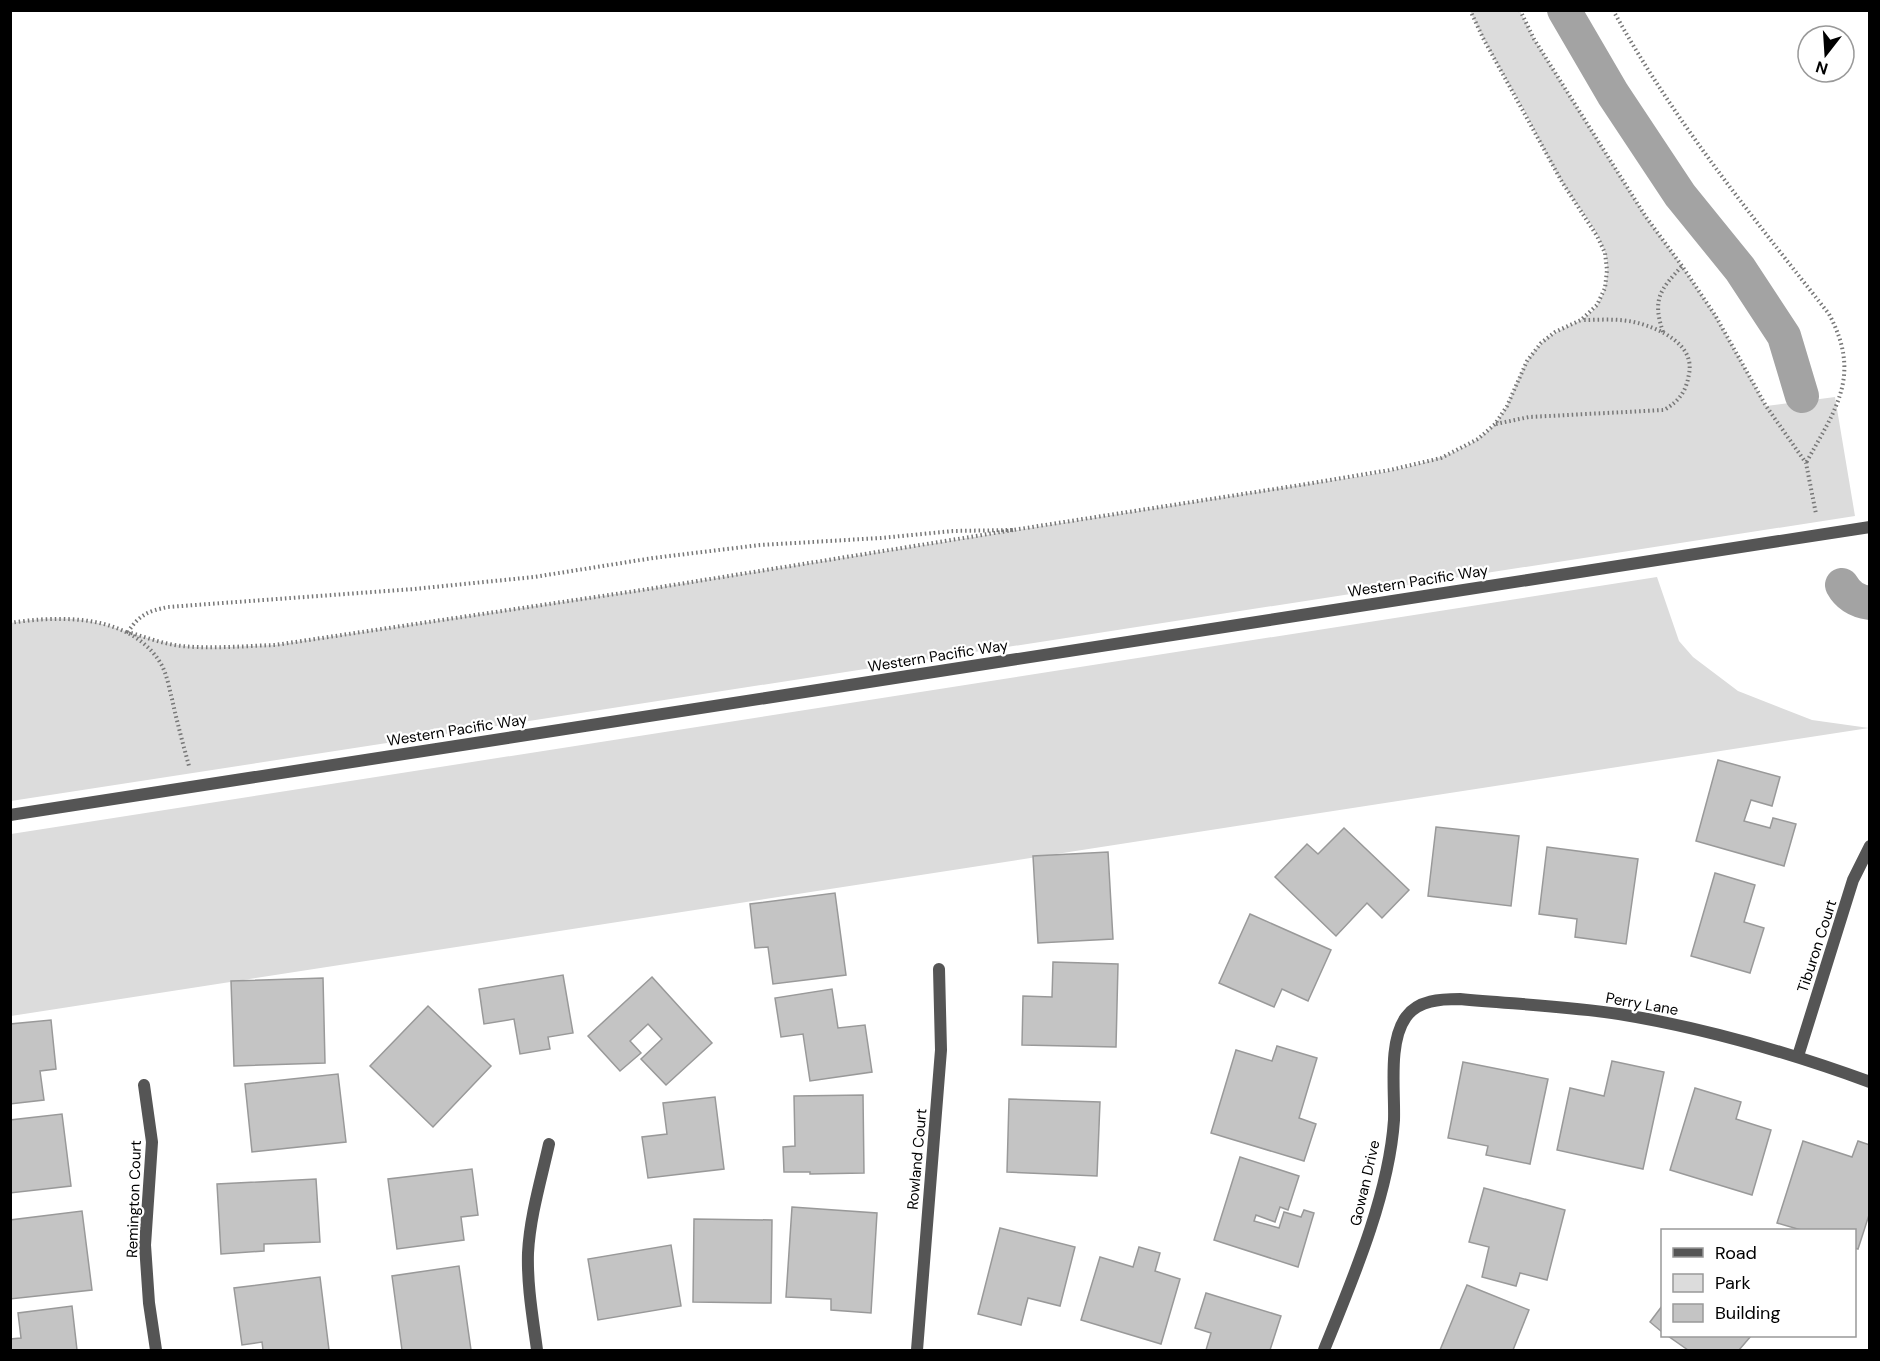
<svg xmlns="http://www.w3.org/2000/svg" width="1880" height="1361" font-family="'DM Sans',sans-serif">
  <rect width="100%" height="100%" fill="#fff"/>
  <g fill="#dcdcdc">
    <path d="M1470,11H1520L1534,39L1610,160L1646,217L1682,266L1715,315L1766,406L1835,397L1855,516L11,801V623C41,618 72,616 102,624C128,631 152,641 178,645C209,650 243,646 275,645L642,590L1294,486C1351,477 1456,469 1495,424C1511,406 1515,380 1528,360C1535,349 1545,338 1557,332C1571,324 1589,319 1598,304C1607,290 1610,268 1605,252C1596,226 1576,205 1562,182C1549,161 1538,137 1526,114C1507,80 1486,46 1470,11Z"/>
    <polygon points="1657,577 1679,641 1693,657 1738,691 1812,720 1869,728 11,1016 11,834"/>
  </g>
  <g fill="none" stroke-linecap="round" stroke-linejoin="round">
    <g stroke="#a3a3a3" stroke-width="34">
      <polyline points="1564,10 1613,94 1680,195 1740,269 1784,336 1802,396"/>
      <path d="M1842,585C1848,596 1857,601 1870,603"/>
    </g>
  </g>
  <g fill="#c4c4c4" stroke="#999" stroke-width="1.5">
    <polygon points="1718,760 1780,777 1772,806 1751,800 1744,821 1770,828 1773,818 1796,824 1784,866 1696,841"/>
    <polygon points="1436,827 1519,836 1511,906 1428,896"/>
    <polygon points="1344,828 1409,890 1382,918 1367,903 1336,936 1275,877 1307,844 1318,854"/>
    <polygon points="1547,847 1638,859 1626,944 1575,937 1577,919 1539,914"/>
    <polygon points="1108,852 1113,939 1038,943 1033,856"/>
    <polygon points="1715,873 1755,885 1744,922 1764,928 1750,973 1691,956"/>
    <polygon points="835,893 846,975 773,984 768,947 755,948 750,904"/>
    <polygon points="1250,914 1331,950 1308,1001 1282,989 1274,1007 1219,983"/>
    <polygon points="1053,962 1118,964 1116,1047 1022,1045 1023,996 1052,997"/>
    <polygon points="563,975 573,1033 548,1037 550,1049 520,1054 514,1019 484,1024 479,989"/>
    <polygon points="652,977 712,1043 666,1085 641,1059 662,1039 648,1024 630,1041 641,1053 620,1071 588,1036"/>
    <polygon points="323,978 325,1063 234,1066 231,981"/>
    <polygon points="832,989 838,1028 865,1025 872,1072 810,1081 803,1034 781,1037 775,998"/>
    <polygon points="428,1006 491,1066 433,1127 370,1066"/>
    <polygon points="51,1020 56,1069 40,1071 44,1100 10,1104 10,1024"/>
    <polygon points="1277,1046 1317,1058 1299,1118 1316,1124 1304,1161 1211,1133 1236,1050 1272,1061"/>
    <polygon points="1612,1061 1664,1072 1643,1169 1557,1150 1570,1088 1604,1096"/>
    <polygon points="1463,1062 1548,1079 1530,1164 1486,1155 1488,1146 1448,1138"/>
    <polygon points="338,1074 346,1142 252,1152 245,1084"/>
    <polygon points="1695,1088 1741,1102 1736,1119 1771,1130 1752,1195 1670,1170"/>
    <polygon points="863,1095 864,1173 810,1174 810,1172 784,1172 783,1147 795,1146 794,1096"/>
    <polygon points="715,1097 724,1169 648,1178 642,1137 667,1134 663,1103"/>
    <polygon points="1009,1099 1100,1102 1097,1176 1007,1172"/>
    <polygon points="62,1114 71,1186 10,1193 10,1120"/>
    <polygon points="1803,1141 1852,1157 1858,1141 1870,1145 1870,1212 1858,1249 1854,1248 1854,1230 1801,1230 1777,1223"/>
    <polygon points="1240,1157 1299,1176 1288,1210 1280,1207 1275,1222 1256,1215 1254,1221 1279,1228 1284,1212 1301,1217 1304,1210 1314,1213 1298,1267 1214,1240"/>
    <polygon points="472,1169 478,1215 461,1217 464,1240 397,1249 388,1179"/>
    <polygon points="316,1179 320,1242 264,1244 264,1251 221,1254 217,1184"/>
    <polygon points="1484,1188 1565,1210 1547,1280 1520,1273 1516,1286 1482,1277 1489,1247 1469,1242"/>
    <polygon points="792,1207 877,1213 871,1313 831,1310 831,1299 786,1297"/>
    <polygon points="82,1211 92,1290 10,1299 10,1220"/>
    <polygon points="694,1219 772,1220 771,1303 693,1302"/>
    <polygon points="1000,1228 1075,1247 1060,1306 1028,1298 1021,1325 978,1314"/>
    <polygon points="671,1245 681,1306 598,1320 588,1259"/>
    <polygon points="1139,1247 1160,1253 1155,1271 1180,1279 1161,1344 1081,1320 1100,1257 1133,1267"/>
    <polygon points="459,1266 471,1350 402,1350 392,1276"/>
    <polygon points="320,1277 329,1350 263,1350 262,1342 242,1345 234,1288"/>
    <polygon points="1467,1285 1529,1310 1513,1350 1440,1350"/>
    <polygon points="1206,1293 1281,1316 1270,1350 1206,1350 1211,1333 1195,1328"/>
    <polygon points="72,1306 77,1350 10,1350 10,1339 21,1338 18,1313"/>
    <polygon points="1662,1306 1662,1332 1650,1322"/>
    <polygon points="1668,1336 1751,1336 1739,1350 1688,1350"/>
  </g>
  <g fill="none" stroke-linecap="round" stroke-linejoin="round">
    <g stroke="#777" stroke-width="4" stroke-dasharray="1.5 3" stroke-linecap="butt">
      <polyline points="1520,10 1534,39 1610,160 1646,217 1682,266 1715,315 1766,406 1806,463 1816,514"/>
      <path d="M1613,10C1673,120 1752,216 1829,314C1862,376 1836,408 1806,463"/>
      <path d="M1663,332C1652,299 1660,290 1682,266"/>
      <path d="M1496,424L1529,417L1664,410C1679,401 1686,392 1689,374C1695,345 1661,329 1638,323C1620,318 1600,320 1582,320"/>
      <path d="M1013,530L642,590L275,645C244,646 212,649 182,646C163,644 145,637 128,632C139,615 148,611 168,607L414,589L534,577L653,558L760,545L881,538L953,531L1013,530L1294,486L1390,470L1441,458L1478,439L1495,424L1507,406L1527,361L1541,343L1555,332L1581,320L1597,305L1605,288L1607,270L1605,253L1597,236L1562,182L1483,38L1470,10"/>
      <path d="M10,623C60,615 132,614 161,664C167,674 169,688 172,699C177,722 183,744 189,766"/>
    </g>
    <g stroke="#555" stroke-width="12">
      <polyline points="1798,1056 1853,880 1870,846"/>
      <polyline points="144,1085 152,1142 145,1245 149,1303 156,1350"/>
      <path d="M537,1350C533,1319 527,1286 528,1253C530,1216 541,1180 549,1144"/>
      <polyline points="917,1350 941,1050 939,969"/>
      <path d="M1324,1350C1352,1281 1389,1195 1394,1120C1395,1090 1388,1042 1406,1017C1418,1000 1441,999 1460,999C1513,1004 1567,1006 1619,1014C1705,1028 1788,1052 1870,1082"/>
    </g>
    <polyline stroke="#555" stroke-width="12" points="10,815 1870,527"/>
  </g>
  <g text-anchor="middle" stroke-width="4.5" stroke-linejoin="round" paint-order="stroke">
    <g font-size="15" fill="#000" stroke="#fff">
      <text transform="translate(1418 581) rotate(-9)" y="5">Western Pacific Way</text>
      <text transform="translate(938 656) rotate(-9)" y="5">Western Pacific Way</text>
      <text transform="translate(457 730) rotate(-9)" y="5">Western Pacific Way</text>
      <text transform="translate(1817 946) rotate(-72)" y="5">Tiburon Court</text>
      <text transform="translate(1642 1004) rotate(10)" y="5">Perry Lane</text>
      <text transform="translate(917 1159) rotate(-85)" y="5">Rowland Court</text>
      <text transform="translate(1365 1183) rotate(-77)" y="5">Gowan Drive</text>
      <text transform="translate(134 1199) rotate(-88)" y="5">Remington Court</text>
    </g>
  </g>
  <rect width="1880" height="1361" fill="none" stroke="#000000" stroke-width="24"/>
  <rect x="1661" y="1229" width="195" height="108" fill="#ffffff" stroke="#999999" stroke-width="1.5"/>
  <rect x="1673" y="1248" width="30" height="9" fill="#555555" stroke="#999999" stroke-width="1.5"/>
  <text x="1715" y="1259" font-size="18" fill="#000000">Road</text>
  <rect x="1673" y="1274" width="30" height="18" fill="#dcdcdc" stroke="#999999" stroke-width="1.5"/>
  <text x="1715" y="1289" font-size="18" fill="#000000">Park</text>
  <rect x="1673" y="1304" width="30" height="18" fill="#c4c4c4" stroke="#999999" stroke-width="1.5"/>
  <text x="1715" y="1319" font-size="18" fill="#000000">Building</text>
  <g transform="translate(1826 54) rotate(197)"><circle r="28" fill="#ffffff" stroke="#999999" stroke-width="1.5"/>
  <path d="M0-4.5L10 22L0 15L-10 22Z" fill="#000000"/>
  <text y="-9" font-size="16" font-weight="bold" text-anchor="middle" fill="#000000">N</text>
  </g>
</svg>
